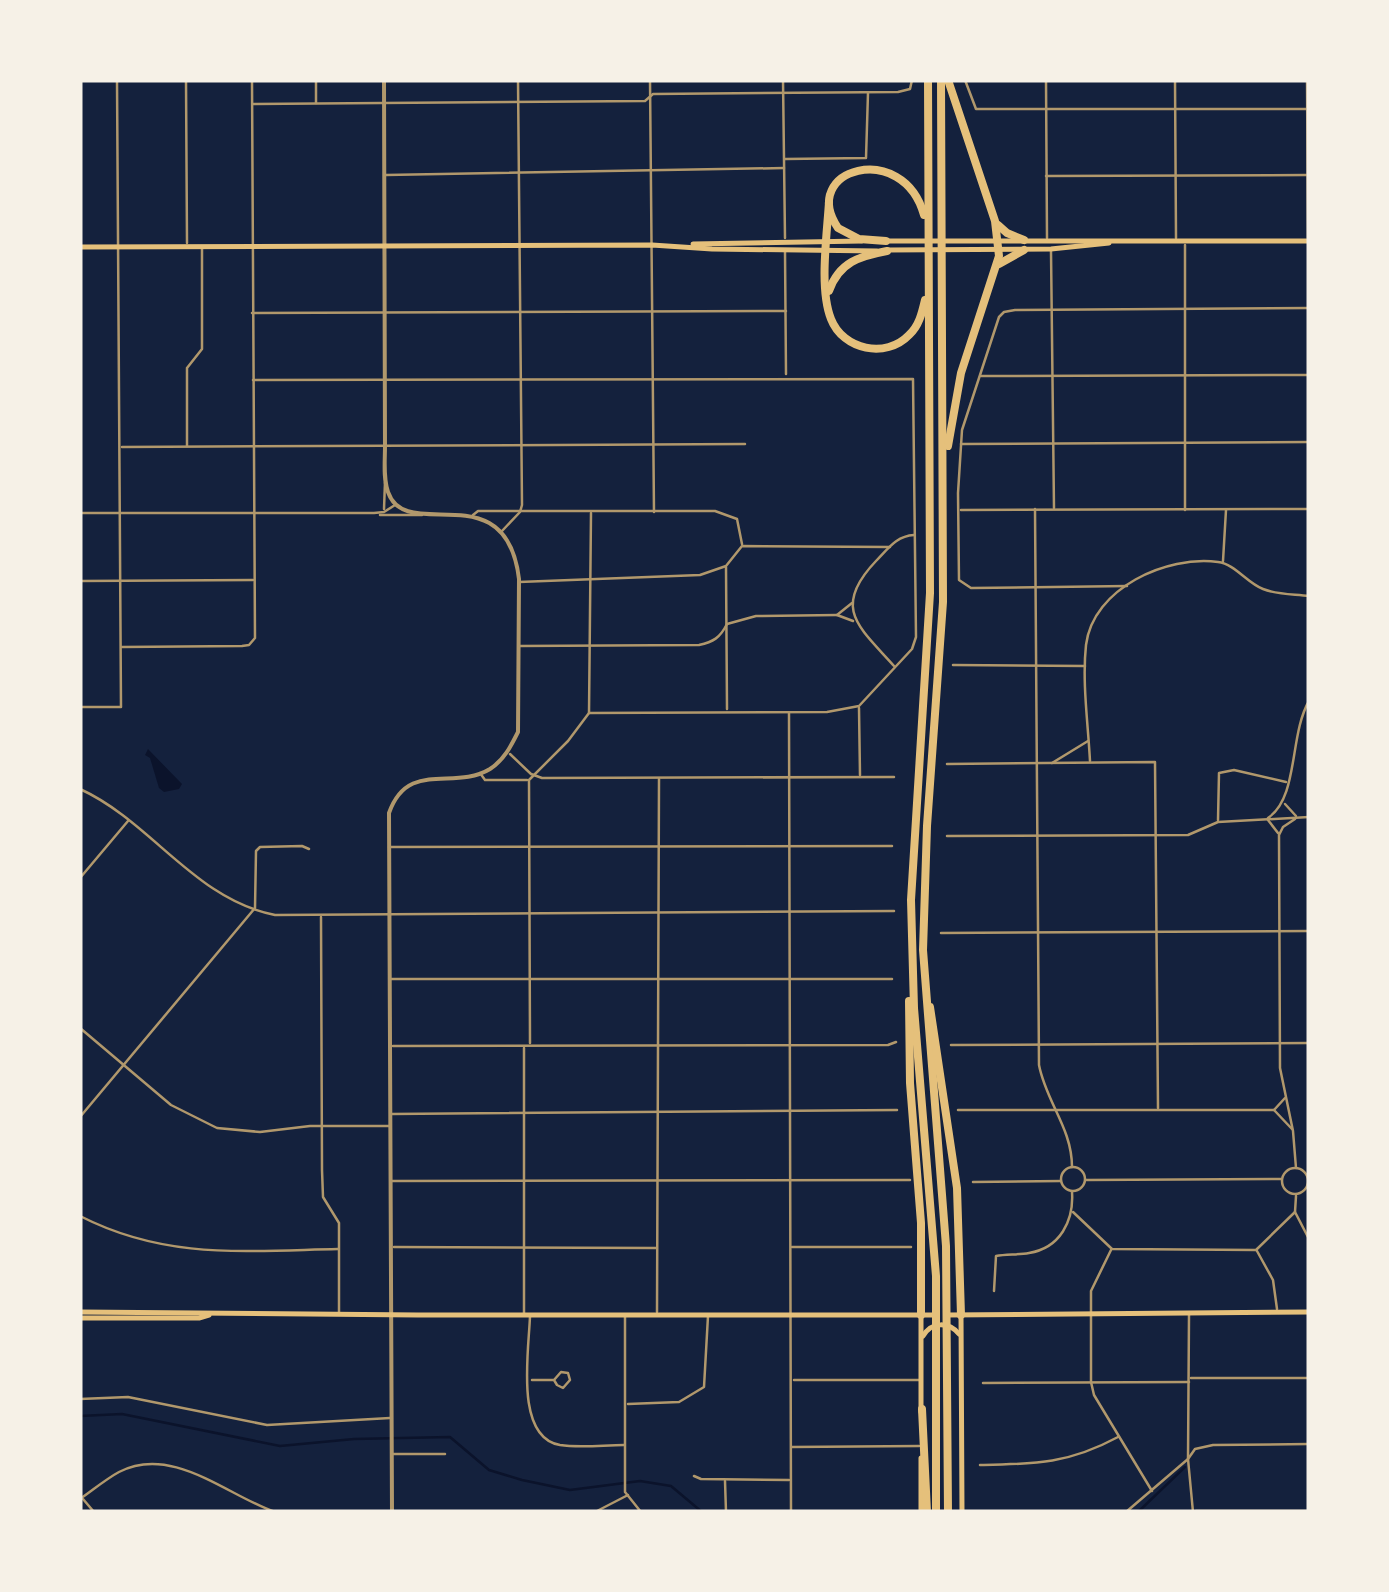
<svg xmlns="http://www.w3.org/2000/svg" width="1389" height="1592" font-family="'Roboto Condensed',sans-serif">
  <rect width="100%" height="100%" fill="#14213d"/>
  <polygon fill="#0b132b" points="148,749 182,784 179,789 164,792 159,788 150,758 145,755"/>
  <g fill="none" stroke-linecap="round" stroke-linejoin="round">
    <g stroke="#0b132b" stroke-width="2.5">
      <polyline points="80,1416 122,1414 280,1446 354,1439 450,1437 489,1470 522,1480 570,1490 640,1481 671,1486 702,1512"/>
      <polyline points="1138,1512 1185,1467"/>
    </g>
    <g stroke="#b1986c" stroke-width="2.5">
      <polyline points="186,80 187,243"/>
      <polyline points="316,80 316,103"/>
      <polyline points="650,80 654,512"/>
      <polyline points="783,80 785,238"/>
      <polyline points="965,80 976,109 1309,109"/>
      <polyline points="1046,80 1047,238"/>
      <polyline points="1175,80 1176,238"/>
      <polyline points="1307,80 1308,238"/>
      <polyline points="253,104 645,101 653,94 898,92 910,89 912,80"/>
      <polyline points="785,159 866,158 868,93"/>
      <polyline points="386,175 784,168"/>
      <polyline points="1046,176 1307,175"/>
      <polyline points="1185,245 1185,510"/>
      <polyline points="1051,251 1054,508"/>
      <polyline points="785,252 786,374"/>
      <polyline points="252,313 786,311"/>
      <polyline points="981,376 1309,375"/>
      <polyline points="253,380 913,379 916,637 912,649 859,706 827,712 589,713"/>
      <polyline points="961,444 1309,442"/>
      <polyline points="187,446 187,368 202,349 202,249"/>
      <polyline points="122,447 745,444"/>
      <polyline points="384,509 385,482"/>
      <path d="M1035,509L1039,1065C1046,1102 1072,1128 1072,1167"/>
      <polyline points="961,510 1309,509"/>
      <polyline points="80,513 374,513 384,512 395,505"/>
      <polyline points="380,515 422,515"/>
      <polyline points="473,515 478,511 715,511 737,519 742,544"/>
      <polyline points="502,531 520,512 522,505 518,80"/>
      <polyline points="1223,561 1226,510"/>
      <polyline points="726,567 727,709"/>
      <polyline points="80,581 253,580"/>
      <polyline points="519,582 700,575 726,566 742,546 890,547"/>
      <polyline points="1127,586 971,588 959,580 958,493 962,430 999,317 1004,312 1015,310 1309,308"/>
      <polyline points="852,603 837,615 853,621"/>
      <path d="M519,646L699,645C713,642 720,638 727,624L756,616L837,615"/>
      <polyline points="122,647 242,646 249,645 255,638 252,80"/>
      <polyline points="953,665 1085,666"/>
      <path d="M894,666C859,627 831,608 876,561C888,549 896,536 914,535"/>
      <polyline points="80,707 121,707 117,80"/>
      <polyline points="859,708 860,775"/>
      <polyline points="789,713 791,1512"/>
      <polyline points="510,754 531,774 542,778 894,777"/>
      <path d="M1090,761C1088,723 1082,682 1086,645C1093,588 1167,555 1218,562C1235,564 1247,583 1263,589C1278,595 1294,594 1309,596"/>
      <polyline points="1052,763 1088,741"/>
      <polyline points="947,764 1155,762 1158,1108"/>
      <polyline points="480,773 485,780 527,780"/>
      <polyline points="529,780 568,741 589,713 591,513"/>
      <polyline points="529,781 530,1043"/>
      <path d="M80,789C152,822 194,899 275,915L894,911"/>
      <polyline points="1285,804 1296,816"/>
      <path d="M1268,818C1299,797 1289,735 1309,701"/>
      <polyline points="1295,819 1283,827 1279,835 1280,1068 1293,1131 1296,1168"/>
      <polyline points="1218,820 1219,773 1234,770 1286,782"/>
      <polyline points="1268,820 1278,833"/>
      <polyline points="947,836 1188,835 1218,822 1309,817"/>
      <polyline points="389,847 892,846"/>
      <polyline points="80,878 128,821"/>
      <polyline points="321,917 322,1170 323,1197 339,1223 339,1314"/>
      <polyline points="941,933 1309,931"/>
      <polyline points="390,979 892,979"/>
      <polyline points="80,1028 171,1105 217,1128 260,1132 310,1126 390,1126"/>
      <polyline points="951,1045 1309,1043"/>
      <polyline points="393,1046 888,1045 896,1042"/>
      <polyline points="524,1048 524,1314"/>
      <polyline points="1285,1098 1274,1110 1292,1129"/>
      <polyline points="958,1110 1274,1110"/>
      <polyline points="391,1114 897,1110"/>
      <polyline points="80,1117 255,908 256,851 260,847 302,846 309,849"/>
      <circle cx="1073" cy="1179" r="12"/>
      <circle cx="1295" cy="1181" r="13"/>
      <polyline points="1086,1180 1281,1179"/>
      <polyline points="392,1181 910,1180"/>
      <polyline points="973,1182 1061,1181"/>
      <polyline points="1073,1212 1112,1249 1256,1250 1295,1212 1309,1239"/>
      <polyline points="1295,1212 1296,1196"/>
      <path d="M80,1216C166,1260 245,1251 338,1249"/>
      <polyline points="394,1247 656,1248"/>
      <polyline points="792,1247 911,1247"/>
      <polyline points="1111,1250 1091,1291 1091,1382 1094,1395 1152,1491"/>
      <polyline points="1257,1251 1273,1280 1277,1309"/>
      <path d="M994,1291L996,1256C1006,1254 1018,1255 1029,1253C1060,1248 1074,1221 1072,1192"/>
      <polyline points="657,1312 659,779"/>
      <polyline points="625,1315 625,1492 641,1512"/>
      <polyline points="1189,1315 1188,1459 1193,1512"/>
      <path d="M530,1316C529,1350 514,1437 560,1445C580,1448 604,1445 624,1445"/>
      <polyline points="1191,1378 1309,1378"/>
      <polyline points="532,1380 554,1380 561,1372 568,1373 570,1380 563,1388 557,1385 554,1380"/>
      <polyline points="794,1380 921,1380"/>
      <polyline points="983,1383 1189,1382"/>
      <polyline points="80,1399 128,1397 267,1425 390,1418"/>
      <polyline points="628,1404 679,1402 704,1387 708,1316"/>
      <polyline points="792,1447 919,1446"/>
      <polyline points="392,1454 445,1454"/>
      <path d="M980,1465C1035,1464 1068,1464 1118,1437"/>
      <polyline points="694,1476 701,1479 789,1480"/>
      <polyline points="725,1481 726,1512"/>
      <path d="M80,1499C93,1490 106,1479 119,1472C172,1444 228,1496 275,1512"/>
      <polyline points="83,1499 94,1512"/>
      <polyline points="1196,1511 1309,1511"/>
      <polyline points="580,1512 597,1511 628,1495"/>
      <polyline points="1126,1512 1188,1459 1195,1449 1213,1445 1309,1444"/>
    </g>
    <path stroke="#b1986c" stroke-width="4" d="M384,80L385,446C385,461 383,478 388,492C406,545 506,471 519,579L518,732C511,746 504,760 490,769C454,791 408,759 389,813L392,1512"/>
    <g stroke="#e5c07b" stroke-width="5">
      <polyline points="883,241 1309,241"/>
      <polyline points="693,244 862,241"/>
      <polyline points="80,247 652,245 712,249 877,251"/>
      <polyline points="888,250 1051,249 1109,243"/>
      <polyline points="80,1312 418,1315 936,1315"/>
      <polyline points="921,1315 921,1412"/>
      <polyline points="947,1315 1309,1312"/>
      <polyline points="961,1315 962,1512"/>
      <polyline points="80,1318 199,1318 209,1315"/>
      <path d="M923,1336C932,1321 949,1322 959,1334"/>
      <polyline points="921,1458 921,1512"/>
    </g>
    <g stroke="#e5c07b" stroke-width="8">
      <polyline points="928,80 930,593 911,900 914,1008 936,1276 936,1512"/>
      <polyline points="941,80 943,602 927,826 923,950 946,1246 948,1512"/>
      <polyline points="948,80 995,221 999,256 961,373 948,446"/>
      <path d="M829,202C827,235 819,289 831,319C843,350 886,359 909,335C919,326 922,313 925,300"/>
      <polyline points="998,225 1007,233 1024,240"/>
      <path d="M886,241L859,239L838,228C798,169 903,139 924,215"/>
      <polyline points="999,264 1024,250"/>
      <path d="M829,291C839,262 860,256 887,251"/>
      <polyline points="909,1001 910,1083 921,1223 921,1315"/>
      <polyline points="930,1007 957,1188 961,1315"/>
      <polyline points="922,1409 927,1512"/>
    </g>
  </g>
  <rect width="1389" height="1592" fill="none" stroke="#f6f1e7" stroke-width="165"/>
</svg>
